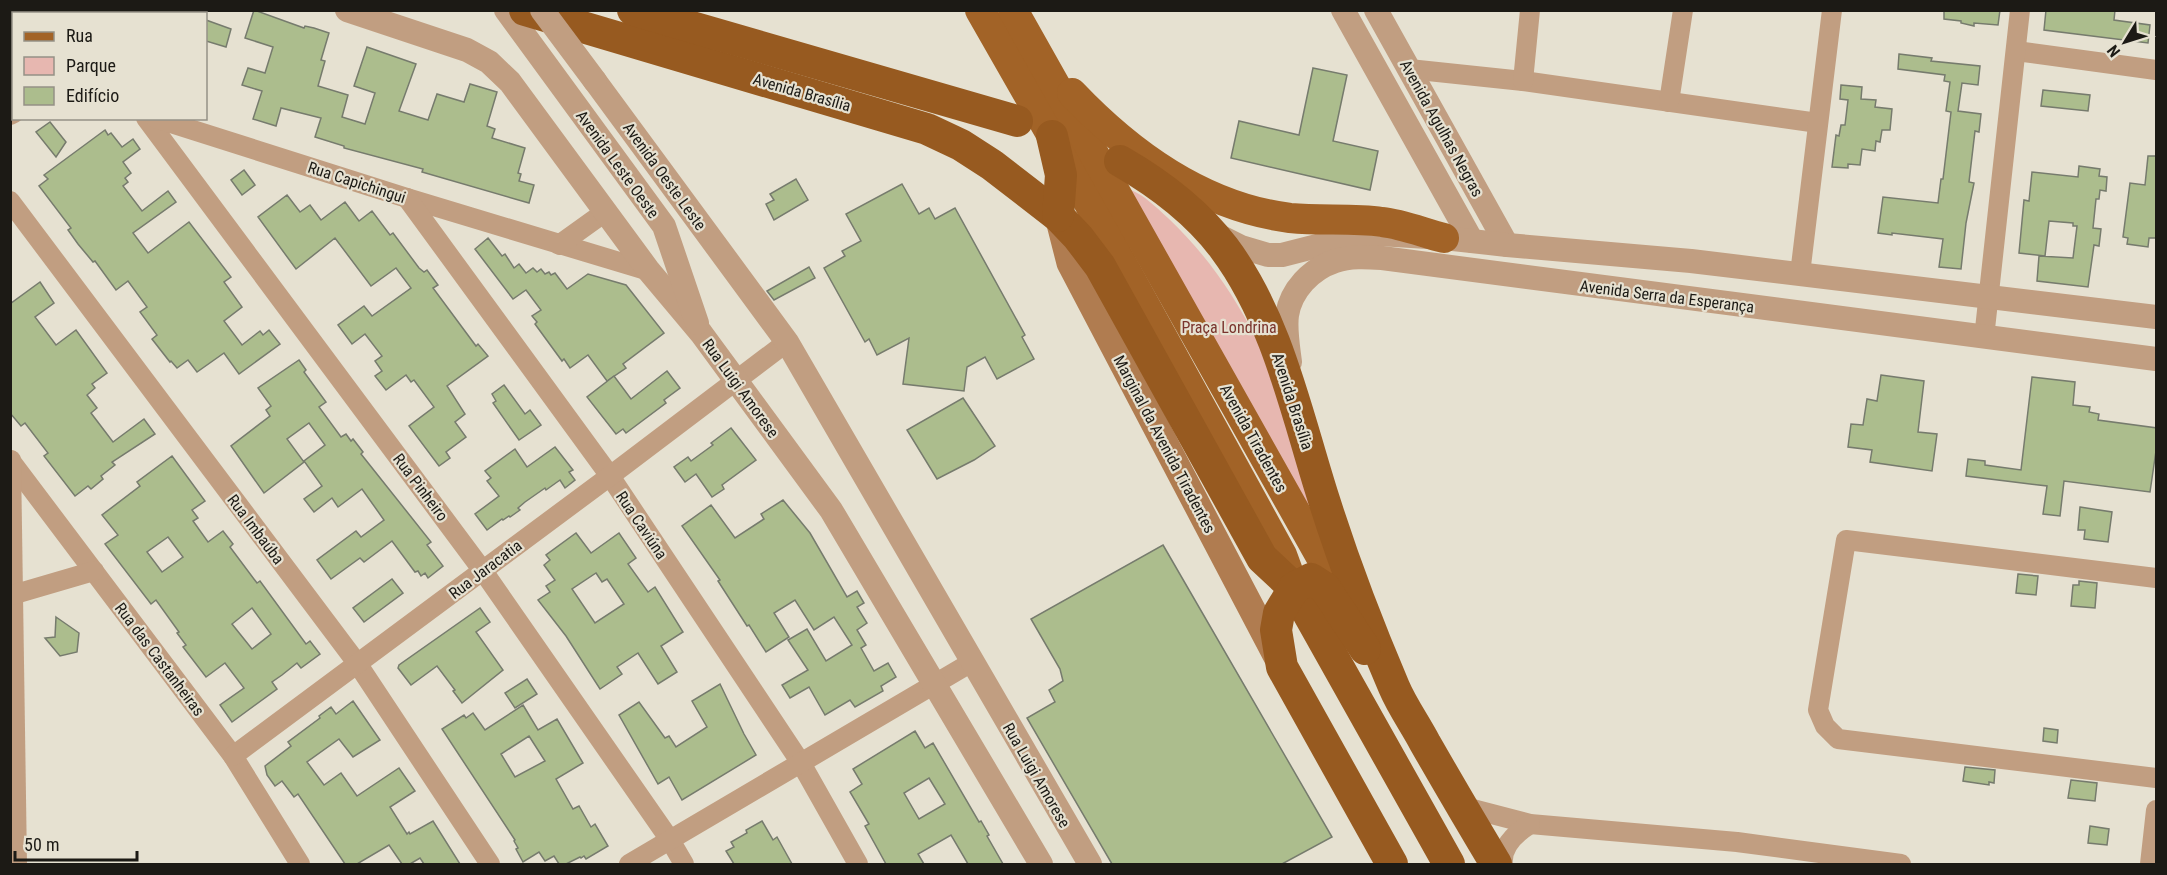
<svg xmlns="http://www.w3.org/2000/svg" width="2167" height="875" font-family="'Roboto Condensed',sans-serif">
  <rect width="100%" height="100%" fill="#e6e1d1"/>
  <path fill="#e7b7b0" d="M1131,190C1145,196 1156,207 1168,218C1206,254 1233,293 1257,340L1337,562Z"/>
  <g fill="#acbd8d" stroke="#767b6d" stroke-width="1.5" fill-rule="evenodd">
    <polygon points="254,10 304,28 305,26 314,28 329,33 321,60 325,61 318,86 348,95 342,117 365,124 375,93 354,86 367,47 416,64 399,111 428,120 437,94 464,102 470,84 497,92 487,126 495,129 492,138 525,148 518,173 521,174 519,181 534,185 529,203 422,172 423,169 344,148 344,146 315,137 321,118 281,108 276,126 253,119 262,91 242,85 248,68 265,73 273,47 245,38"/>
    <polygon points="1944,10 2000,10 1998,25 1974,23 1974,26 1961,23 1961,21 1944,19"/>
    <polygon points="2046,10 2115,10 2114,20 2150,25 2148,43 2044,30"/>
    <polygon points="206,20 231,29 226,47 206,41"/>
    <polygon points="1899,54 1932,58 1931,61 1980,66 1978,85 1962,83 1958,111 1981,114 1979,132 1975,131 1969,182 1974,183 1966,223 1961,269 1939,267 1943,239 1892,233 1892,235 1878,233 1883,197 1938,203 1941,179 1943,179 1951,112 1946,111 1950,82 1944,81 1945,75 1898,69"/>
    <polygon points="1313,68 1347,75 1333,141 1378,151 1370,190 1231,158 1239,121 1299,135"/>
    <polygon points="1841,85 1862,87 1861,99 1876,100 1875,107 1892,109 1890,130 1882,130 1880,142 1876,141 1875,151 1862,149 1860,165 1848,164 1848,168 1832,167 1836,135 1839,136 1841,125 1845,125 1848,100 1840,99"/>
    <polygon points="2043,90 2090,95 2088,111 2041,106"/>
    <polygon points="50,122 66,142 56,157 36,132"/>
    <polygon points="105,130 108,135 111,133 122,147 133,139 140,149 123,162 131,173 125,178 128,182 123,186 142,211 168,191 176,202 133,233 148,253 189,222 231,277 224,282 242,307 224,321 242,345 260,331 263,335 269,330 280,344 239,374 224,353 197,372 188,360 177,368 171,361 170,362 152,339 157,335 140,312 147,307 128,281 116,290 95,261 93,262 78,244 68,230 71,228 39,186 48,179 44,175"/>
    <polygon points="2148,156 2157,156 2157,238 2149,238 2148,247 2127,244 2128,238 2123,237 2130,183 2145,185"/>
    <polygon points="2079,166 2100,169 2099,176 2107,177 2106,191 2100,190 2099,199 2096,199 2093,228 2101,229 2099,246 2094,245 2088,287 2037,281 2039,256 2073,258 2077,226 2073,226 2073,223 2049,221 2045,256 2019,253 2024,200 2029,201 2032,172 2078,177"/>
    <polygon points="244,170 255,185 242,195 231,180"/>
    <polygon points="796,179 808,200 774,220 766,204 774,200 770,194"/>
    <polygon points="902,184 919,214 929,208 935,219 955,208 1025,335 1022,337 1034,359 997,379 985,357 967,367 964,391 903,384 909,338 877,355 869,339 865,342 824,268 845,256 842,251 861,241 846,214"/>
    <polygon points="287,195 300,212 310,205 321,220 345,202 359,221 372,211 390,235 393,233 419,268 424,272 427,270 438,285 433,288 476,346 478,344 488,356 447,386 465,414 455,422 466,437 446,452 450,458 439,466 409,426 434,407 414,380 411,382 406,375 386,390 375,376 382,371 375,361 382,356 365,334 352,344 338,325 364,306 372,316 411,288 396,268 371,286 335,238 296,269 258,217"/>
    <polygon points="488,238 502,256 505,254 514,268 519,264 526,273 533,268 537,272 541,269 545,274 549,272 551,275 555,273 567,289 588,274 626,285 664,333 623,364 626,368 607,381 588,355 570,368 564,359 562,361 535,324 537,322 532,316 541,310 526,290 513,299 475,249"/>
    <polygon points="809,267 815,278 774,300 767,291"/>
    <polygon points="40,282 54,303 35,317 56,345 76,330 107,373 92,384 95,388 87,395 97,408 91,413 113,442 144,419 155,434 112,462 115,465 101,476 103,479 91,489 88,486 75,496 44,456 48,453 25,423 21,426 10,413 10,304"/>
    <polygon points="299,360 306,370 304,372 326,402 319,407 341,437 346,434 351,441 353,439 363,452 361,454 431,542 427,545 443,566 428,578 425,573 421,576 418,571 415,572 392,541 364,562 360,558 331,579 317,560 356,531 361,537 384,520 362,489 338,507 332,498 314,512 304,499 322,486 304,461 325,445 309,423 287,439 304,462 264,493 231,446 270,416 266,410 271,406 258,388"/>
    <polygon points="667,371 680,388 664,400 666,403 626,433 623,429 616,434 587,397 614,376 631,399"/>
    <polygon points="1881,375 1924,381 1918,432 1937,434 1932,471 1870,462 1872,450 1848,447 1851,424 1863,425 1867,399 1877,401"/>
    <polygon points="2032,377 2075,382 2073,405 2090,407 2089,412 2099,414 2098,420 2157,428 2157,444 2150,492 2064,481 2060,516 2043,514 2047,486 1966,476 1968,459 1985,461 1985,465 2021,470"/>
    <polygon points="504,385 525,414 530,410 541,425 519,440 493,403 496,401 492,394"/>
    <polygon points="963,398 995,446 974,460 937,479 907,430"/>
    <polygon points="731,428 756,460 722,485 724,489 712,497 696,474 685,482 674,467 688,457 691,461 713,445 711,443"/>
    <polygon points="555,447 573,470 569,472 575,480 565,488 560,480 546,490 545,488 525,502 518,508 520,510 510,517 509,516 503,520 502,519 487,530 475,514 499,496 487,481 491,478 485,471 515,449 527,467"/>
    <path d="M172,456L205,501L192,510L198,518L193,521L208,542L223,531L233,544L230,547L257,583L260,581L306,644L310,641L320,654L301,668L297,663L282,675L272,682L277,689L232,722L220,705L244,688L225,663L206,677L183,647L186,645L177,633L179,632L156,600L151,604L105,544L118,535L102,515L140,486L137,482ZM168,537L183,557L162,572L147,552ZM252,608L271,634L252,649L232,624Z"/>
    <polygon points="783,500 810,533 847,597 857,591 864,603 857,607 867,623 857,630 866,645 861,648 874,671 888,663 896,677 881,686 883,691 855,707 850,700 825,715 809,687 790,698 782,685 808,670 788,640 807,629 826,661 852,645 834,617 814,630 795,600 774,613 789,637 766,652 749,625 747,626 718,581 720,580 682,526 711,505 735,538 764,519 761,514"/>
    <polygon points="2080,507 2112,512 2108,542 2084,539 2085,530 2078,530"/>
    <path d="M576,533L591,553L619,533L636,558L628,564L648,592L655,587L683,632L661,646L677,672L658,684L638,653L617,667L622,674L600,689L566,636L538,600L550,592L546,586L555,580L544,565L550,560L546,555ZM596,573L602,582L607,579L624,604L595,623L572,589Z"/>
    <polygon points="1163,545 1332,837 1282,864 1112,864 1027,718 1055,702 1049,690 1063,681 1060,669 1031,619"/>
    <polygon points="2018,574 2038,576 2036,595 2016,593"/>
    <polygon points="392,579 403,593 364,622 353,608"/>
    <polygon points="2079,581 2097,583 2095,608 2071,606 2073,585 2079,585"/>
    <polygon points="480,608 490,622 476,632 503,670 462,703 453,691 455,690 437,666 411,685 398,668 399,665"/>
    <polygon points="56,617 79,633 77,652 60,656 45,638 55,637"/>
    <polygon points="527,679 537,694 515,708 505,693"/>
    <polygon points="720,684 744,734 756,755 682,800 669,777 658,784 619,715 639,702 665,738 669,736 676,747 707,727 692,701"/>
    <polygon points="353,701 380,740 353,757 339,739 307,762 324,785 341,773 357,796 399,768 415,791 390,807 407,834 409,832 410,834 433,821 460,864 424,864 420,858 410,864 402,864 389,845 357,864 345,864 298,794 294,797 282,781 275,786 267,775 265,766 291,746 288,742 320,718 319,716 331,707 336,714"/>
    <path d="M523,705L538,730L557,719L583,763L556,779L573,809L579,806L591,827L595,824L608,846L586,859L584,856L581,858L580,857L566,864H559L554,856L545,861L539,852L523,862L516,849L518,848L514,841L515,840L442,729L464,715L466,718L473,713L485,730ZM529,736L545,761L515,777L501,754Z"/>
    <polygon points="2044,728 2058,730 2057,743 2043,741"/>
    <path d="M915,731L925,748L933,743L979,822L981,821L989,835L987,836L1003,864H968L951,835L918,854L924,864H886L865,826L869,824L850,792L862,784L853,769ZM929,778L945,804L919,819L904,793Z"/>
    <polygon points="1965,767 1995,770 1994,783 1989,782 1989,785 1963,781"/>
    <polygon points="2071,780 2097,783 2095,801 2068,798"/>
    <polygon points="762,821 773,840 777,837 792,864 734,864 726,851 734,847 731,842 747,833 746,830"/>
    <polygon points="2090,826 2109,829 2107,845 2088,843"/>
  </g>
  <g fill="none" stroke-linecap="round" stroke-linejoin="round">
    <g stroke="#c19e81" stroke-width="20">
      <polyline points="145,14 149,10"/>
      <polyline points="2016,51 2156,70"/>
      <polyline points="1409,69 1523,81 1818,123"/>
      <polyline points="1523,81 1530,10"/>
      <polyline points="1669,102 1683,10"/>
      <polyline points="10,115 14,113"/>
      <polyline points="146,118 483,571 670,840 684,864"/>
      <polyline points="155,118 407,198 649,271"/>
      <polyline points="407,198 610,476 801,763 858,864"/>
      <polyline points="10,201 357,663 490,864"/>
      <polyline points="559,245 605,212"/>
      <polyline points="1800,274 1832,10"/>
      <polyline points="1984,338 2020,10"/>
      <polyline points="10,460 233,756 300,864"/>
      <polyline points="11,460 17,864"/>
      <polyline points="2156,578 1846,540 1818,710 1825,726 1838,739 2156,778"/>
      <polyline points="12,595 94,571"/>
      <polyline points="233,756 610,476 787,342"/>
      <polyline points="1461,806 1530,824 1737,842 1901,864"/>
      <polyline points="629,864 972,662"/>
      <path d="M1503,864C1501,846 1516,833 1530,824"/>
      <polyline points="2150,864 2156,810"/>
    </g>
    <g stroke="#c19e81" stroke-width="24">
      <polyline points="347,10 467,50 489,62 510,82 649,271 701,333 831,510 1041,864"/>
      <polyline points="506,10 664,226 697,323"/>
      <polyline points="1343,10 1472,241"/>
      <polyline points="1376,10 1507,245"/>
      <polyline points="595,81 787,342 1090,864"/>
      <polyline points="1213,233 1241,247 1268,255 1282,255 1341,240 1379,234 1444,238 1507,245 1691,261 2156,317"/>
      <path d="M1290,362C1288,346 1285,330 1287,315C1291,290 1311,269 1335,261C1350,256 1366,257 1382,258L2156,359"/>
    </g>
    <polyline stroke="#b07c50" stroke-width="27" points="1058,216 1070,263 1277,657"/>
    <g stroke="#a26327" stroke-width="30">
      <polyline points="980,10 1052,136 1282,555 1294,588"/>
      <polyline points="1013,10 1349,607"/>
      <path d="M1072,93C1131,155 1203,207 1290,218C1321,221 1352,218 1382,222C1402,224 1424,233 1444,238"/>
    </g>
    <g stroke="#975a20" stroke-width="32">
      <polyline points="525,10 927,129 961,145 992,165 1058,216 1078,237 1100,266 1262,558 1294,588 1449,864"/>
      <polyline points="633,10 1017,121"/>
      <polyline points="1052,136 1061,175 1058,216"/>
      <path d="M1120,161C1160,184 1196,211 1224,248C1278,320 1297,416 1324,500C1344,563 1368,626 1394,687C1402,706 1415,724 1425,743C1448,783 1472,824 1496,864"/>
      <polyline points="1365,649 1325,588 1311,579 1294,588 1279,613 1276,630 1282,667 1392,864"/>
    </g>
    <polyline stroke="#c19e81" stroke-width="24" points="542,10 595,81"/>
  </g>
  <g text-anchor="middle" stroke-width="4.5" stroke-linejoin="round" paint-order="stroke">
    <g font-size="16" fill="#1c1a15" stroke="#e6e1d1">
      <text transform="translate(802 92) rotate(16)" y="6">Avenida Brasília</text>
      <text transform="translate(1442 128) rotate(61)" y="6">Avenida Agulhas Negras</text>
      <text transform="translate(618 164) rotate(54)" y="6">Avenida Leste Oeste</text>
      <text transform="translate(665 176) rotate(54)" y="6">Avenida Oeste Leste</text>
      <text transform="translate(357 182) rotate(18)" y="6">Rua Capichingui</text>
      <text transform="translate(1667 296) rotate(7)" y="6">Avenida Serra da Esperança</text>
      <text transform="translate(741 388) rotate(54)" y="6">Rua Luigi Amorese</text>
      <text transform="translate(1293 401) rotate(72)" y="6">Avenida Brasília</text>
      <text transform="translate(1254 438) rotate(61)" y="6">Avenida Tiradentes</text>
      <text transform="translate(1165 444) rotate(62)" y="6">Marginal da Avenida Tiradentes</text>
      <text transform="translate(421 487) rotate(53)" y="6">Rua Pinheiro</text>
      <text transform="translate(642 525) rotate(56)" y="6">Rua Caviúna</text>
      <text transform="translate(256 529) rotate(53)" y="6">Rua Imbaúba</text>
      <text transform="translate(485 569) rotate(-37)" y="6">Rua Jaracatia</text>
      <text transform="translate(160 659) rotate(53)" y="6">Rua das Castanheiras</text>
      <text transform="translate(1037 775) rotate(60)" y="6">Rua Luigi Amorese</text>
    </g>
    <g font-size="16" fill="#7a342d" stroke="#e6e1d1">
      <text x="1229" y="333">Praça Londrina</text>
    </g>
  </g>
  <rect width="2167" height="875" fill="none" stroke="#1c1a15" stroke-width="24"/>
  <rect x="12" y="12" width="195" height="108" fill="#e6e1d1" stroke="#959186" stroke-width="1.5"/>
  <rect x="24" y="32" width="30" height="9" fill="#a26327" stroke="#959186" stroke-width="1.5"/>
  <text x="66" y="42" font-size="18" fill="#1c1a15">Rua</text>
  <rect x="24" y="57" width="30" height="18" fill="#e7b7b0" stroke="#959186" stroke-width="1.5"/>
  <text x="66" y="72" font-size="18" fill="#1c1a15">Parque</text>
  <rect x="24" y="87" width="30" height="18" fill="#acbd8d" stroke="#959186" stroke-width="1.5"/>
  <text x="66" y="102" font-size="18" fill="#1c1a15">Edifício</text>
  <g transform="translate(2125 42) rotate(232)" stroke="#e6e1d1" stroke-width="4.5" paint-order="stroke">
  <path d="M0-4.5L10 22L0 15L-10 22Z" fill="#1c1a15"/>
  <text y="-9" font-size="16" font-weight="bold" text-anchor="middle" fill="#1c1a15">N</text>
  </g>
  <path d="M15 851v9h122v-9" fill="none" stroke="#1c1a15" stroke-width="3"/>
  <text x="24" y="851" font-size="18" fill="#1c1a15" stroke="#e6e1d1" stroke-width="4.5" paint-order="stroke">50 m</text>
</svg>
